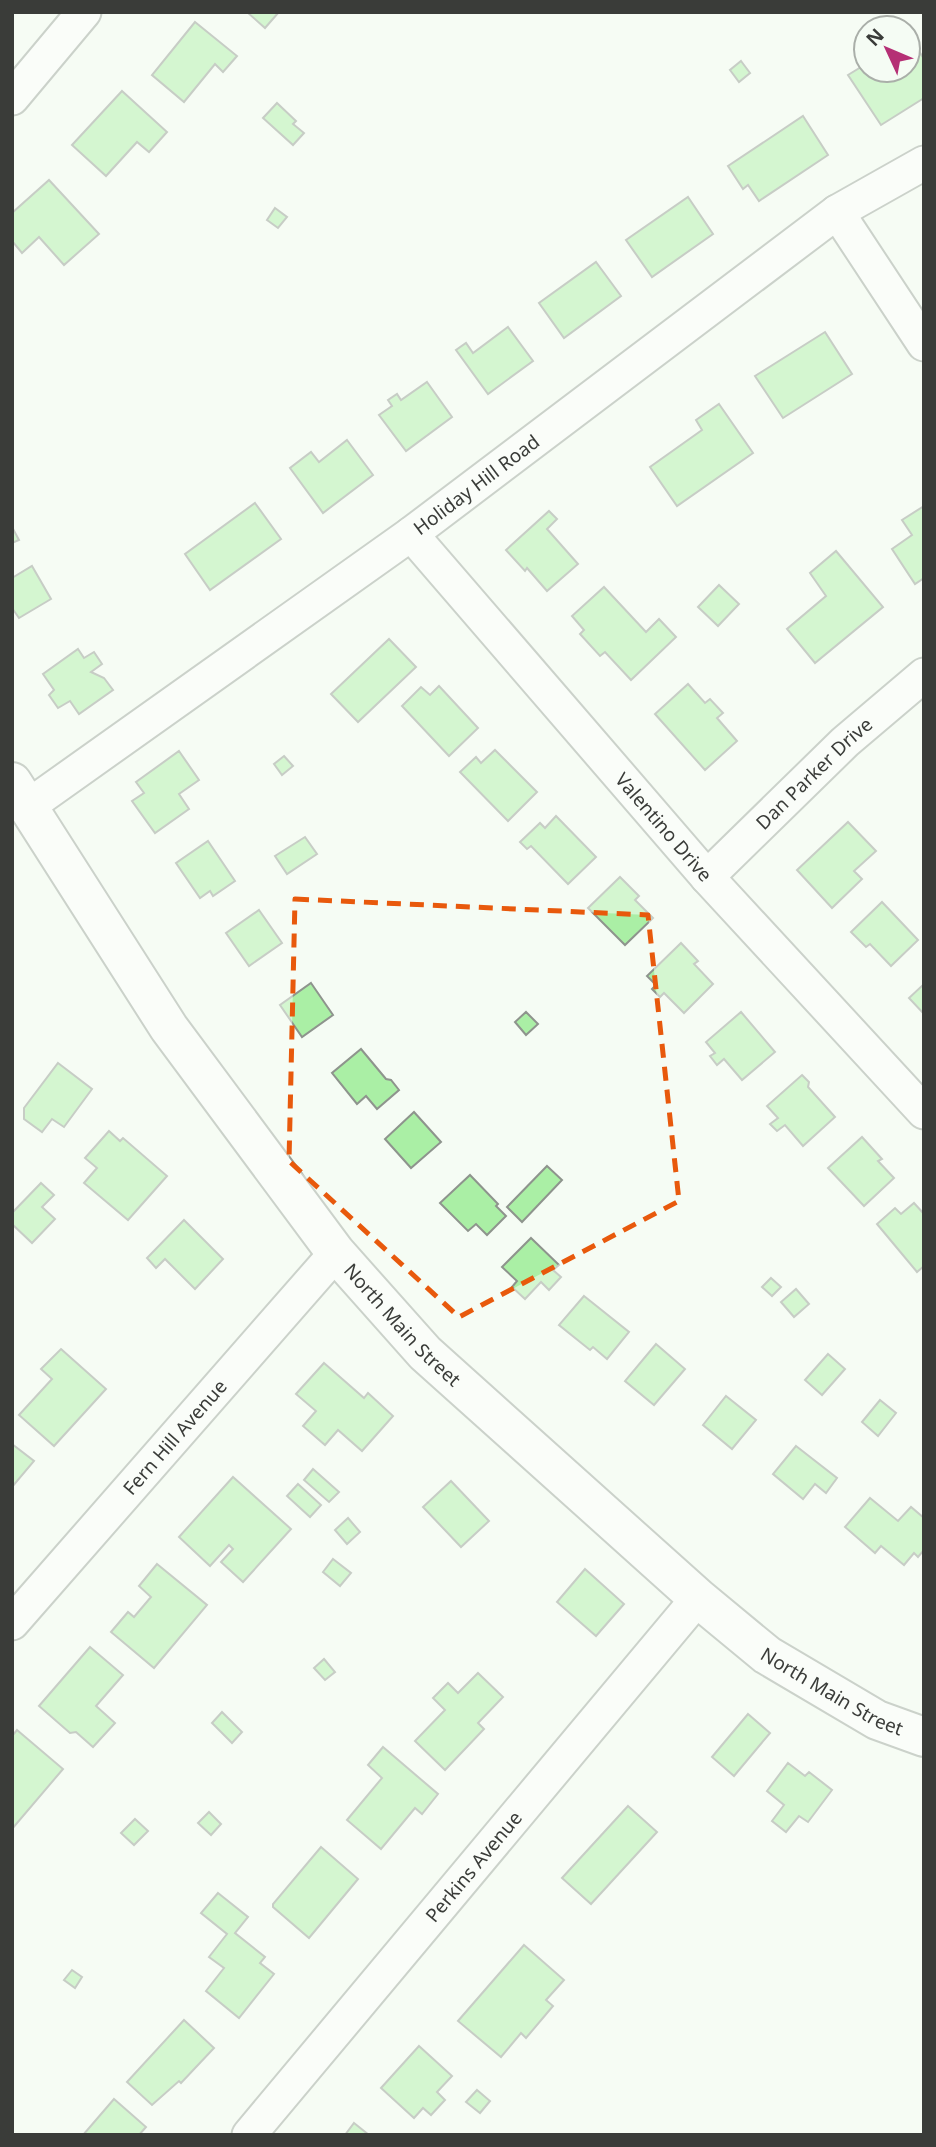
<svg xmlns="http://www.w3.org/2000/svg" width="936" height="2147" font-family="'Noto Sans',sans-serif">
  <rect width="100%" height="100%" fill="#f5fcf4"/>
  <g fill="#aaefa5" stroke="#8e948d" stroke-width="2">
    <polygon points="247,12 279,12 265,28"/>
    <polygon points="195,22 237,56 223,72 215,64 184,102 152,75"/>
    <polygon points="919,51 924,59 924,98 881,125 848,75 866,64 866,70 871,70 876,77 888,70 908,70 908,58"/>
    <polygon points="741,61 750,73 739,82 730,70"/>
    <polygon points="122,91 167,132 149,152 137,142 106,176 72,145"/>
    <polygon points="277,103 296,121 293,124 304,133 293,145 263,118"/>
    <polygon points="803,116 828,155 759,201 748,185 743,189 728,166"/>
    <polygon points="49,180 99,234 64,265 39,237 22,253 12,241 12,213"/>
    <polygon points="688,197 713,234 652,277 626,240"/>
    <polygon points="275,208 287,217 278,228 267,220"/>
    <polygon points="596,262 621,296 564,338 539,303"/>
    <polygon points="508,327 533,361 488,394 456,350 466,343 473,353"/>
    <polygon points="825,332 852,374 783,418 755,376"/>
    <polygon points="427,382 452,417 406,451 379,415 392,406 388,400 397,394 401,400"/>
    <polygon points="719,404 753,453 677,506 650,467 702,430 696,420"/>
    <polygon points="347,440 373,475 323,513 290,468 311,452 319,462"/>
    <polygon points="255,503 281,539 210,590 185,554"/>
    <polygon points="924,506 924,578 915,584 892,549 912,535 902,520"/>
    <polygon points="549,511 557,519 547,529 578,564 547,591 527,568 525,571 506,550"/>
    <polygon points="12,527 19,540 12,543"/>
    <polygon points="836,551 883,607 815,663 787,629 826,596 810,573"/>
    <polygon points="32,566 51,599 19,618 12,608 12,578"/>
    <polygon points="719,585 739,604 718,626 698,607"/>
    <polygon points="604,587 646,632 659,619 676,637 631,680 605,652 600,656 580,634 584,630 572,616"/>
    <polygon points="389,639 416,667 358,722 331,694"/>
    <polygon points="78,649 84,658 94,652 102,664 91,672 104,678 113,690 79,714 70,701 58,708 49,695 54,690 43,674"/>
    <polygon points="688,684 705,703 710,699 723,713 717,718 737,741 705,770 655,714"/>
    <polygon points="439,686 478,728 449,756 402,706 421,687 430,695"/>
    <polygon points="495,750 537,792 508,821 460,772 476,757 481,763"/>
    <polygon points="179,751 199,780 179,794 189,809 155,833 132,801 144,793 136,782"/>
    <polygon points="284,756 293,766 282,775 274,764"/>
    <polygon points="556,816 596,857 568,884 531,846 527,849 520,842 540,823 545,828"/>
    <polygon points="848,822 876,851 854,871 862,879 832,908 797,870"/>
    <polygon points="305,837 317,854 287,874 275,856"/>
    <polygon points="208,841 235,881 213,896 210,891 200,898 176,863"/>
    <polygon points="620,877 639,896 635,900 653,918 625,945 588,908"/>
    <polygon points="882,902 918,940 891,966 870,944 866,947 851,932"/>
    <polygon points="259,910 282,943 249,966 226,933"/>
    <polygon points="681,943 698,961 694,964 713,984 684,1013 664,993 660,997 652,989 656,985 647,976"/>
    <polygon points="311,983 333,1015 302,1037 280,1005"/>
    <polygon points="924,984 924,1014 909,998"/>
    <polygon points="526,1012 538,1024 526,1035 515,1022"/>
    <polygon points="741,1012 775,1052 742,1080 724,1059 717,1065 710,1056 715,1053 706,1042"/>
    <polygon points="361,1049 386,1079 391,1080 399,1090 377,1109 366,1096 357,1104 332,1073"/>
    <polygon points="58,1063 92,1089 64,1127 52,1119 42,1132 24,1119 24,1108"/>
    <polygon points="802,1075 809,1082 808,1087 835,1117 803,1146 785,1125 777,1131 770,1124 778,1118 767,1106"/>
    <polygon points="414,1112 441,1142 411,1168 385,1139"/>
    <polygon points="109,1131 120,1141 123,1138 167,1176 128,1220 84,1183 97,1168 85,1158"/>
    <polygon points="862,1137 882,1159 878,1161 894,1178 864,1206 828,1168"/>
    <polygon points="547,1166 562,1180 522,1222 507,1207"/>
    <polygon points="470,1175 498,1204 496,1206 506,1216 487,1235 476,1224 468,1231 440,1203"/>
    <polygon points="41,1183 54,1195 42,1207 55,1219 32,1243 12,1224 12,1213"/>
    <polygon points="914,1203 924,1214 924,1266 917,1272 877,1224 895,1208 901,1214"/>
    <polygon points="184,1220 223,1259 195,1289 165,1259 156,1268 147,1258"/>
    <polygon points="531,1238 559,1265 553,1270 561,1277 549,1290 541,1282 525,1299 512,1287 517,1281 502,1267"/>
    <polygon points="771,1278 781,1287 772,1296 762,1287"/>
    <polygon points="796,1289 809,1304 794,1317 781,1302"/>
    <polygon points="584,1296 629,1332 607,1359 593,1347 590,1350 559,1325"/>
    <polygon points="656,1344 685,1369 654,1405 625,1381"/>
    <polygon points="61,1349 106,1389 54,1446 19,1415 52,1379 41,1369"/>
    <polygon points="828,1354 845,1369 822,1395 805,1380"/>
    <polygon points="324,1363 364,1398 368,1393 393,1416 362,1451 338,1430 325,1445 303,1426 316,1411 296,1394"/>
    <polygon points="726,1396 756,1420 732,1449 703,1425"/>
    <polygon points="880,1400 896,1413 878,1436 862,1422"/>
    <polygon points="12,1444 34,1461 12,1487"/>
    <polygon points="796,1446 837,1478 826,1493 815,1484 803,1499 773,1474"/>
    <polygon points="313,1469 339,1492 329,1502 304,1480"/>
    <polygon points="233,1477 291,1529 243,1582 221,1562 233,1549 229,1545 210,1566 179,1537"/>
    <polygon points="451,1481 489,1521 461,1547 423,1507"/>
    <polygon points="298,1484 321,1505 310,1517 287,1496"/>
    <polygon points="870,1498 898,1521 911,1507 924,1518 924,1550 918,1557 914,1553 904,1565 881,1546 875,1553 845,1527"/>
    <polygon points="348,1518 360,1532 347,1544 335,1530"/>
    <polygon points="333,1559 351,1573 340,1586 323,1572"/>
    <polygon points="157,1564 207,1605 154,1668 111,1632 128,1612 134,1617 151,1597 139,1586"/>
    <polygon points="585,1569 624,1604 596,1636 557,1602"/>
    <polygon points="90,1647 123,1675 96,1706 115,1723 93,1747 76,1732 70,1733 39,1706"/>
    <polygon points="324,1659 335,1672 325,1680 314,1668"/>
    <polygon points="478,1673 503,1697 478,1723 484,1729 445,1770 415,1741 445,1710 433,1698 448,1683 458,1693"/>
    <polygon points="222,1712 242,1732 232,1743 212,1723"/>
    <polygon points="748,1714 770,1733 734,1776 712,1757"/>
    <polygon points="17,1730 63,1769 12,1829 12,1736"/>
    <polygon points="383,1747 438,1794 422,1814 415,1808 381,1849 347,1820 382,1778 368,1765"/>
    <polygon points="788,1763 805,1776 809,1772 832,1790 808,1822 799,1816 786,1832 772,1821 784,1805 767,1791"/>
    <polygon points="628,1806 657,1832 591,1904 562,1878"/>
    <polygon points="209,1812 221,1824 211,1835 198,1823"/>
    <polygon points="135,1819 148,1831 134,1845 121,1833"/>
    <polygon points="321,1847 358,1879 309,1938 273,1907 273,1904"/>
    <polygon points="218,1893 248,1917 235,1933 265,1957 260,1963 274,1974 239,2018 206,1991 224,1968 209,1957 227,1934 201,1913"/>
    <polygon points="524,1945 564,1980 546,2000 553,2006 526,2038 521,2033 501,2057 458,2021"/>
    <polygon points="72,1970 82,1977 75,1988 64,1980"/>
    <polygon points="184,2020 214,2048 181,2083 179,2081 152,2105 127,2082"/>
    <polygon points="419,2046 452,2076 437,2092 445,2100 431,2115 423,2108 414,2118 381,2088"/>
    <polygon points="477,2090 490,2101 480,2113 466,2102"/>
    <polygon points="114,2099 146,2127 139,2135 83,2135"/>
    <polygon points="354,2123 369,2135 345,2135"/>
  </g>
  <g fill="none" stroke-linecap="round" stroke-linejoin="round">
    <defs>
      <g id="minor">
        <polyline points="12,98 84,12"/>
        <polyline points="837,212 924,344"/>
        <path id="s1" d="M411,534L707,877L924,1112"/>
        <path id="s2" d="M27,807L411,534L837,212L924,163"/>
        <path id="s3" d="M707,877L845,742L924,675"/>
        <path id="s4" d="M12,1623L336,1253"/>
        <path id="s5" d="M249,2135L698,1598"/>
      </g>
      <g id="major">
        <path id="s6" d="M12,782L169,1028L336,1253L425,1353L698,1598L767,1655L877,1720L924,1737"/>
      </g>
    </defs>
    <use href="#minor" stroke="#989f98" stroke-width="37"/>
    <use href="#major" stroke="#989f98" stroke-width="42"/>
    <use href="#minor" stroke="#fff" stroke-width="33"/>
    <use href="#major" stroke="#fff" stroke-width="38"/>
  </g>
  <path d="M0 0H936V2147H0ZM295,899L648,915L679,1201L459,1317L289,1161Z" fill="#f5fcf4" fill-opacity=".55" fill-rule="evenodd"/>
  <path fill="none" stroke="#e8590c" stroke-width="5" stroke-dasharray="14 9" stroke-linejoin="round" d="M295,899L648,915L679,1201L459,1317L289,1161Z"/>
  <g text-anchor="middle" stroke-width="5" stroke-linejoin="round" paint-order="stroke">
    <g font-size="19" fill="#3a3c39" stroke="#f5fcf4">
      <text dy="7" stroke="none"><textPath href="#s2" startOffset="553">Holiday Hill Road</textPath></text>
      <text dy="7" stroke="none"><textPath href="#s3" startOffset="149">Dan Parker Drive</textPath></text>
      <text dy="7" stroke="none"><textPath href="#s1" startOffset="387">Valentino Drive</textPath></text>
      <text dy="7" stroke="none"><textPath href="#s6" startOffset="670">North Main Street</textPath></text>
      <text dy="7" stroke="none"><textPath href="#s4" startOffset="247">Fern Hill Avenue</textPath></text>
      <text dy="7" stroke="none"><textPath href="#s6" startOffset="1237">North Main Street</textPath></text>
      <text dy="7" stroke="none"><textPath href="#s5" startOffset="350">Perkins Avenue</textPath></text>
    </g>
  </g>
  <rect width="936" height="2147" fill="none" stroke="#3a3c39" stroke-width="28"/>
  <g transform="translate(887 49) rotate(314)"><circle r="33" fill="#f5fcf4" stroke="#aaafa9" stroke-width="2"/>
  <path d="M0-5L12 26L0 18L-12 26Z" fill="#b53075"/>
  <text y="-10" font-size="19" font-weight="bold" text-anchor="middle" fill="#3a3c39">N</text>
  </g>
</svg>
